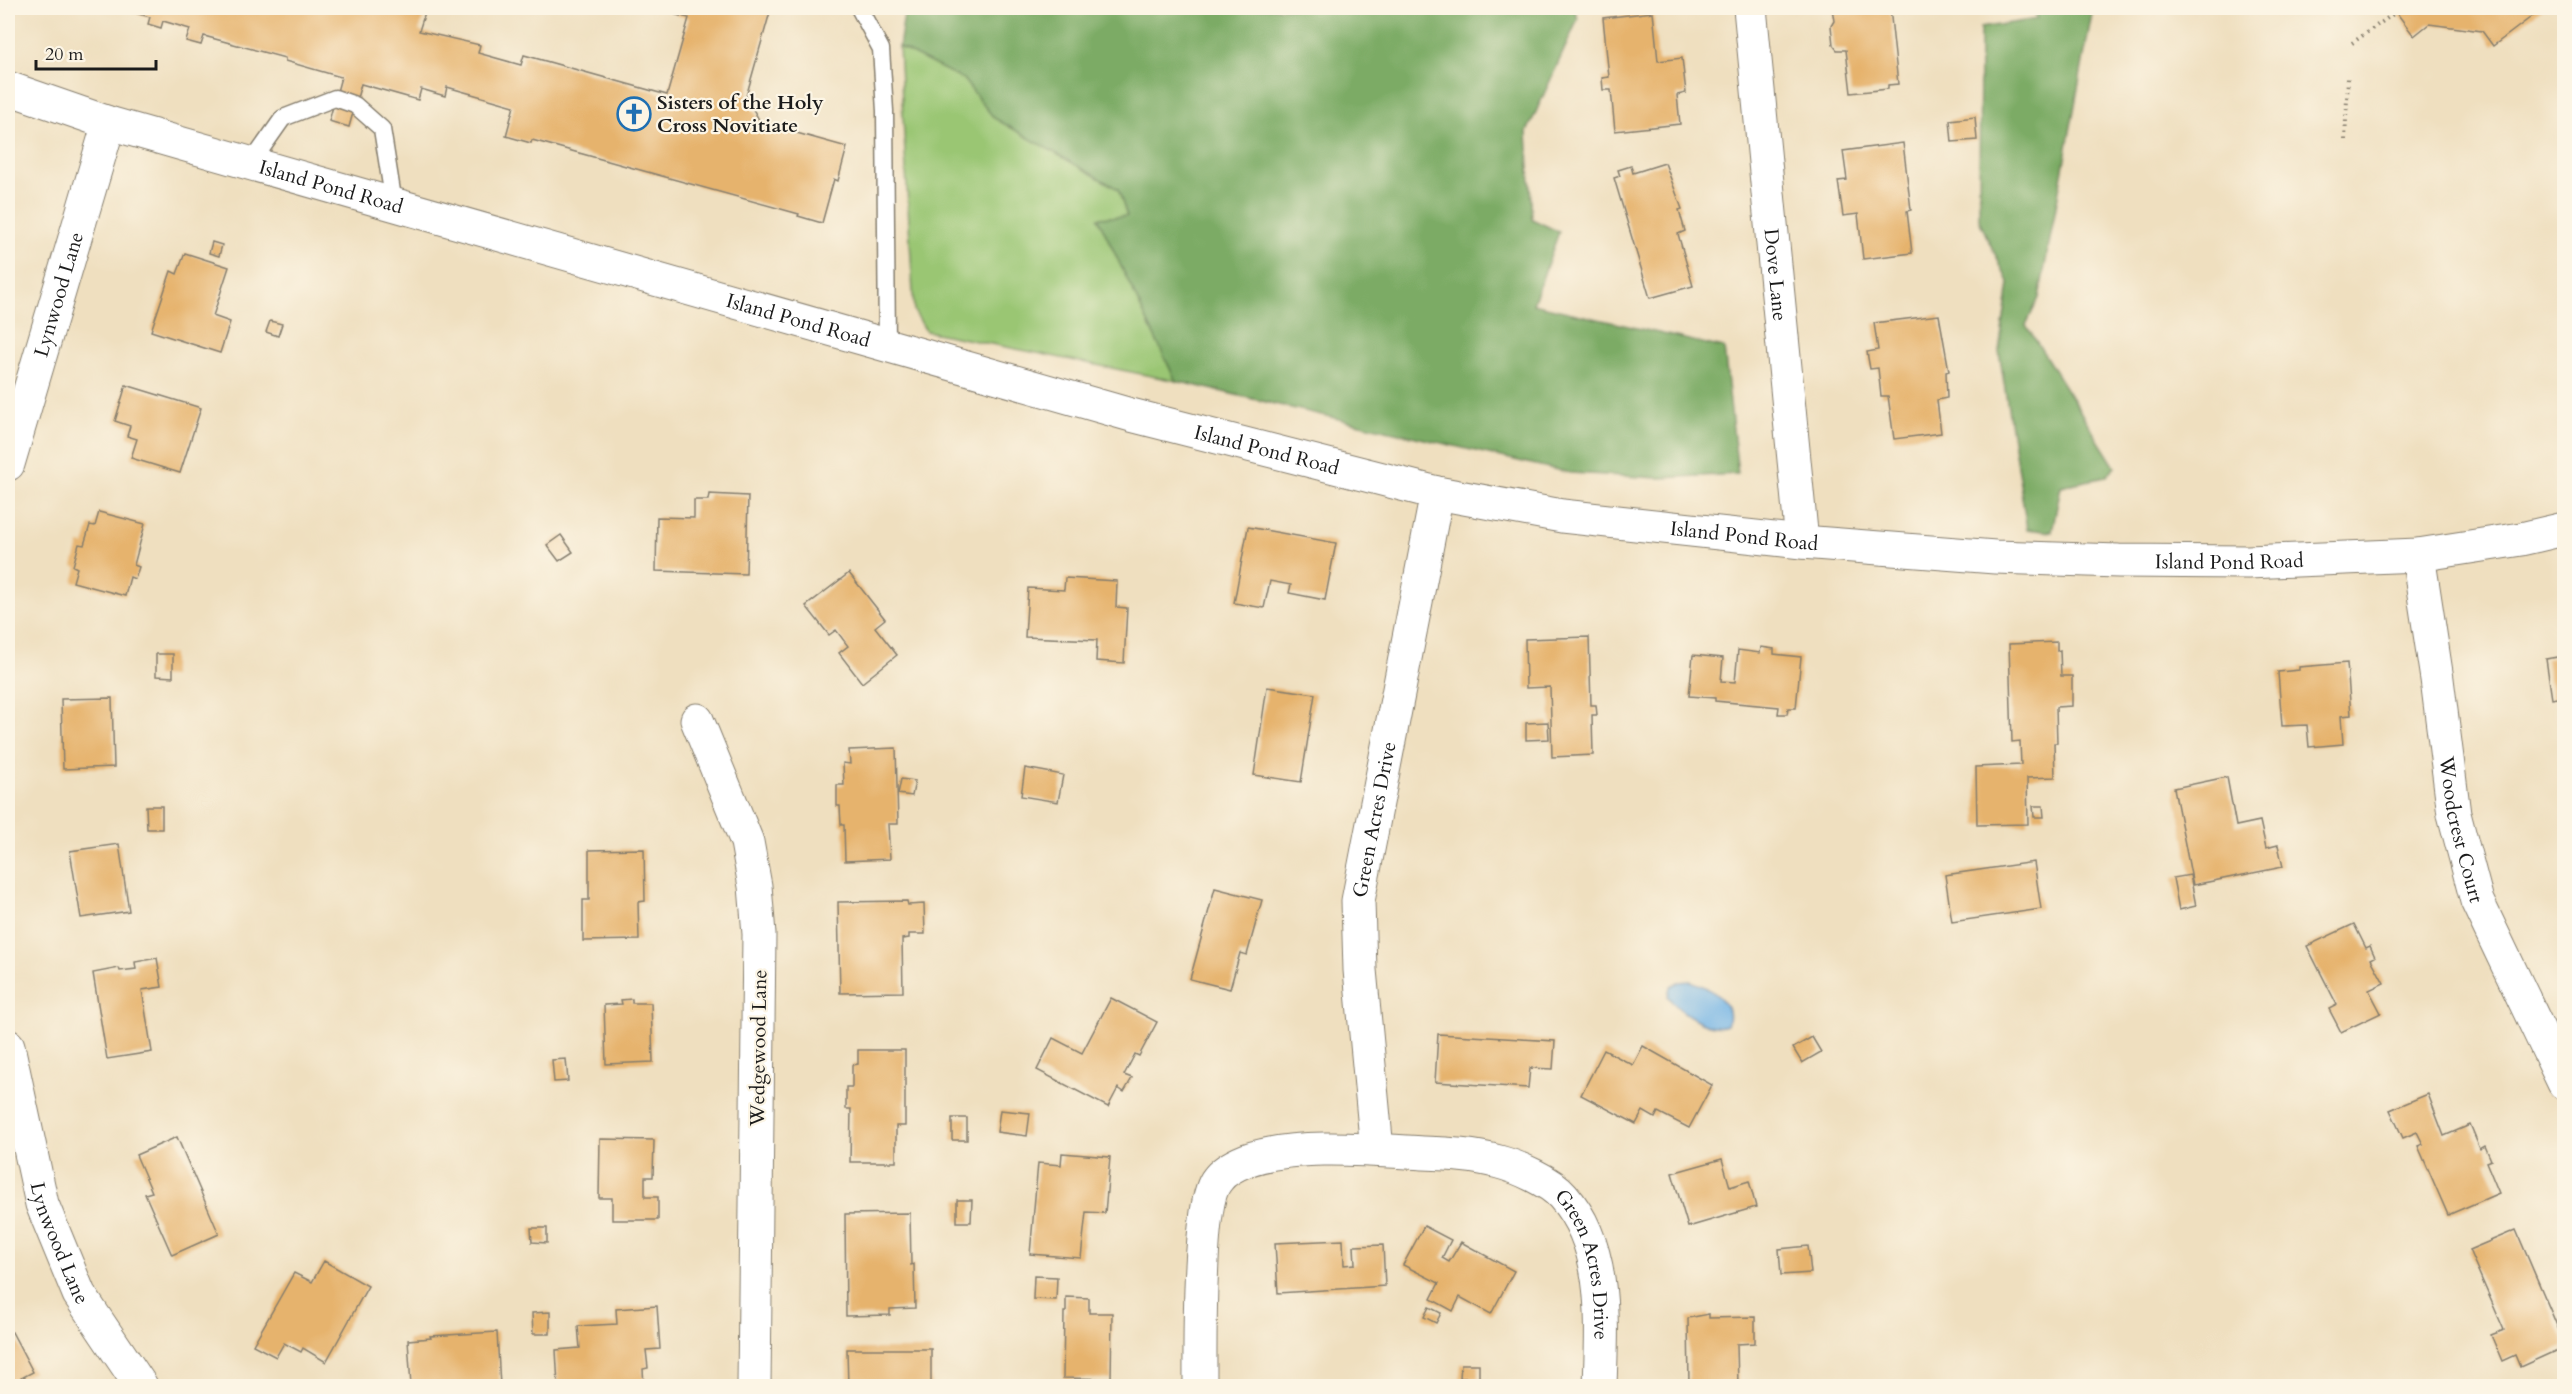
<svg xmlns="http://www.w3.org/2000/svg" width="2572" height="1394" font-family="Cardo,serif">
  <rect width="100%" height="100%" fill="#fcf5e5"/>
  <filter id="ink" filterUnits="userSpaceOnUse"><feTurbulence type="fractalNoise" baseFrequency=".0167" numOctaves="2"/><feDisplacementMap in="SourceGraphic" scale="12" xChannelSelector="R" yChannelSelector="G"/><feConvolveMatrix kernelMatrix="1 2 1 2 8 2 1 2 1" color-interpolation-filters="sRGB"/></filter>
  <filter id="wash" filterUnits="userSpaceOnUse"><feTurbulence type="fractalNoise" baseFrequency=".008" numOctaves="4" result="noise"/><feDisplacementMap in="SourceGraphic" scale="24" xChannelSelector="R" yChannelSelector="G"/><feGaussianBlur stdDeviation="1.35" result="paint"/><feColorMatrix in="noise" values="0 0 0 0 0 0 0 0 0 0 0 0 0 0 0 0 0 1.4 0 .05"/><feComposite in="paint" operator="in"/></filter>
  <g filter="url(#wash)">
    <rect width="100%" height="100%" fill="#efdfbf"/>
    <polygon fill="#9ac673" stroke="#5b7148" stroke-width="1.5" points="899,47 963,79 994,118 1118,188 1127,217 1098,218 1176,381 926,331 914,311"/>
    <g fill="#7bab65" stroke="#4c6440" stroke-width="1.5">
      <polygon points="905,8 1574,8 1578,19 1527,132 1532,219 1559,232 1533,304 1724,348 1738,474 1659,478 1570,473 1176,381 1098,218 1127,216 1118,189 994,118 963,79 899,47"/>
      <polygon points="2032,8 2093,8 2039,298 2026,325 2115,467 2106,477 2061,486 2052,532 2027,529 1999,351 2009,284 1979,220 1980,28 2037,19"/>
    </g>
    <path fill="#71b3e6" stroke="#466881" stroke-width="1.5" d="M1691,981C1710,988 1735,1002 1727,1025C1709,1032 1678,1011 1668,996L1670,988L1678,982Z"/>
    <g id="blocks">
      <g fill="#e6b36d">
        <polygon points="117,8 419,8 426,9 419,31 480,45 478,53 521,65 524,55 667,95 689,18 676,15 678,8 753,8 770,12 746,97 761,123 847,147 838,181 834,179 822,223 798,216 799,214 532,140 531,143 506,136 514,106 447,87 445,96 421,89 418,100 361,84 349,127 329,121 341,77 285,61 285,58 204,36 201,45 186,41 190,29 163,21 161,28 148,24 150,17"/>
        <polygon points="1832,8 1890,8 1898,84 1888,85 1888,89 1851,93 1846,50 1837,50 1833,45 1831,26 1834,21"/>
        <polygon points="2393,8 2543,8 2493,46 2482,31 2429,24 2414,36"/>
        <polygon points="1653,12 1658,61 1682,58 1686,93 1677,95 1680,124 1615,131 1611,90 1603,90 1602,78 1609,77 1603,18"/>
        <polygon points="1975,117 1977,140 1952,142 1950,120"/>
        <polygon points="1903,143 1911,210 1907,211 1912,253 1863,259 1858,214 1843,216 1838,181 1847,180 1843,151"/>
        <polygon points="1665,163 1682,209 1679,210 1685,231 1678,234 1693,286 1650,298 1614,178 1620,176 1618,170 1631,166 1633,173"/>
        <polygon points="212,242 222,245 219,256 209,253"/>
        <polygon points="185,253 229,267 213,316 230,322 220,353 151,331 171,271 177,274"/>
        <polygon points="1939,315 1949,371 1946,372 1947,398 1937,400 1941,433 1894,439 1888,396 1881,396 1878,368 1870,369 1867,352 1878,350 1874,323"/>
        <polygon points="270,321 282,324 278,336 266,332"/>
        <polygon points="126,385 201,408 180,473 131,458 137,439 127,436 130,426 115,421"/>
        <polygon points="709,494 748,496 746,574 656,571 657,517 694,518 694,500 708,500"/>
        <polygon points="99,512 145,524 134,565 139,567 135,579 130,577 125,596 73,582 77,568 73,566 79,544 84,545 90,525 95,526"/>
        <polygon points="1248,527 1336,543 1325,600 1289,593 1291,585 1270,581 1264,608 1234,603"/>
        <polygon points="561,535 573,552 559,561 547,545"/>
        <polygon points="849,573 885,619 875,627 897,655 862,683 839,653 848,646 836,630 829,635 806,606"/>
        <polygon points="1065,578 1117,581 1116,607 1127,608 1124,663 1096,661 1097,640 1025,637 1028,588 1064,590"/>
        <polygon points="1589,637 1591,705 1596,705 1597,715 1592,715 1593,755 1552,757 1550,687 1526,688 1525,639"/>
        <polygon points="2057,642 2057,651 2060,650 2061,676 2072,676 2072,706 2056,707 2057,743 2054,743 2055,777 2027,778 2028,824 1977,825 1976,767 2021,765 2020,741 2012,742 2009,644"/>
        <polygon points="1761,647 1774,649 1774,654 1801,657 1796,708 1788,708 1787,714 1778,714 1779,707 1715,701 1715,698 1689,696 1693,655 1723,658 1721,681 1735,682 1738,650 1760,653"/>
        <polygon points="156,654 173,654 173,677 156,676"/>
        <polygon points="2564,656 2564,697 2552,699 2546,659"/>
        <polygon points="2347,663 2351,715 2341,716 2343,744 2309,747 2307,725 2282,726 2278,672 2299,670 2299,667"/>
        <polygon points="1267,687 1315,694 1301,782 1254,775"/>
        <polygon points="112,698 114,767 63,769 61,699"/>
        <polygon points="1548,722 1549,739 1526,740 1526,723"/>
        <polygon points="896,748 898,824 888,824 890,859 845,861 844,825 841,825 840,806 837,806 837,785 844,785 843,763 850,764 849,750"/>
        <polygon points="1025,768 1063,775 1058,802 1021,796"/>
        <polygon points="2227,777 2236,826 2260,821 2266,848 2278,845 2283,867 2193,885 2174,788"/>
        <polygon points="901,779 915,781 912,796 898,794"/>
        <polygon points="146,806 162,806 162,829 147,829"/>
        <polygon points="2033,806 2043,806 2044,817 2034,817"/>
        <polygon points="119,844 129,911 81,918 70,851"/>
        <polygon points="644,849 645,901 638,902 639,940 583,941 583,900 589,900 589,850"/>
        <polygon points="2034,862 2041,909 1952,922 1945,875"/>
        <polygon points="2190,875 2196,906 2179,910 2173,878"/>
        <polygon points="1215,888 1262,900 1247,955 1240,953 1230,989 1190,979"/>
        <polygon points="907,901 908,905 924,904 925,934 909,934 909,938 902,939 903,992 840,993 838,902"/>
        <polygon points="2354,924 2366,948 2370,946 2375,957 2371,959 2384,983 2369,990 2381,1013 2341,1032 2329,1009 2337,1005 2307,946"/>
        <polygon points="157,958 162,987 142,990 152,1052 107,1059 93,973 119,968 120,971 136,969 135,962"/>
        <polygon points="1111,998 1157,1022 1139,1056 1135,1054 1124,1075 1132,1078 1124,1092 1118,1088 1108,1107 1037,1070 1053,1038 1082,1053"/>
        <polygon points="632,999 632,1003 651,1003 653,1062 606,1064 604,1005 622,1004 621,1000"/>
        <polygon points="1438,1034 1555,1041 1553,1069 1530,1068 1528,1088 1435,1082"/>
        <polygon points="1812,1037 1821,1052 1802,1063 1793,1048"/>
        <polygon points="1643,1046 1712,1085 1689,1128 1658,1112 1655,1118 1643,1111 1636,1124 1581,1095 1604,1050 1633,1065"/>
        <polygon points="858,1050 905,1050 905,1126 896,1126 896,1162 850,1162 851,1109 846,1109 846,1087 852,1087 852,1065 858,1064"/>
        <polygon points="566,1059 568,1081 554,1082 552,1060"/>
        <polygon points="2428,1094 2444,1136 2470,1125 2480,1149 2485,1146 2491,1160 2486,1162 2499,1193 2448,1215 2418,1146 2423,1144 2417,1132 2403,1138 2390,1110"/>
        <polygon points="1000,1110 1030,1113 1027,1136 997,1132"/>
        <rect x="952" y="1118" width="15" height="22"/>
        <polygon points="177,1137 219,1234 172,1255 145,1194 152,1192 136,1155"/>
        <polygon points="600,1139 654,1140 653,1177 645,1177 645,1197 658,1197 658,1220 612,1220 612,1198 599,1198"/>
        <polygon points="1062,1153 1110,1157 1105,1213 1086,1212 1081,1258 1030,1254 1038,1163 1061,1165"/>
        <polygon points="1722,1159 1730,1187 1749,1181 1756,1207 1688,1227 1672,1173"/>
        <polygon points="957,1200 972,1200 971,1222 957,1222"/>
        <polygon points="910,1213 911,1265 914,1264 915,1308 890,1309 890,1315 846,1316 845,1214"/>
        <polygon points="1424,1226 1451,1240 1442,1258 1449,1262 1461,1242 1514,1271 1491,1314 1460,1297 1453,1311 1431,1299 1439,1283 1403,1265"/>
        <polygon points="531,1228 547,1228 547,1243 532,1242"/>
        <polygon points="2516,1230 2564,1342 2564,1347 2520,1367 2515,1355 2502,1361 2491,1335 2504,1330 2469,1250"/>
        <polygon points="1343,1240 1344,1265 1355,1264 1354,1246 1383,1245 1385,1286 1278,1293 1275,1243"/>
        <polygon points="1808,1246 1811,1273 1781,1275 1779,1249"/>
        <polygon points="324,1261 368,1286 326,1362 303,1348 301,1352 284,1343 276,1357 253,1345 294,1273 312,1282"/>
        <polygon points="1034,1276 1057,1277 1056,1300 1033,1299"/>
        <polygon points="1066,1297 1089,1298 1089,1313 1112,1313 1111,1379 1063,1378 1064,1312 1066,1312"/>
        <polygon points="657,1306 660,1349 646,1350 648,1368 643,1369 644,1386 558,1386 556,1350 580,1348 578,1326 617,1324 616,1309"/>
        <polygon points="1429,1307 1441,1313 1436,1323 1424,1317"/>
        <polygon points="550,1312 550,1334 533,1334 532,1313"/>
        <polygon points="1709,1314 1709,1318 1755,1317 1755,1343 1737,1344 1738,1386 1689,1386 1688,1318"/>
        <polygon points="12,1332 33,1372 8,1385 8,1334"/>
        <polygon points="497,1332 500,1386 411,1386 408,1340 431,1338 430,1336"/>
        <polygon points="847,1349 931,1349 931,1386 848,1386"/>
        <polygon points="1461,1364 1479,1364 1479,1378 1460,1378"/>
        <polygon points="1445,1382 1469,1383 1469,1386 1445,1386"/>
      </g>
    </g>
  </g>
  <g filter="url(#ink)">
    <use href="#blocks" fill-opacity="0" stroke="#867e6e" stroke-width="1.5"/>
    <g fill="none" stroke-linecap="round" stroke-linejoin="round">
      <defs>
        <g id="lane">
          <polyline points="859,8 881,49 885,111 887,347"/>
          <polyline points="252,162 283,118 335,98 355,105 382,129 394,204"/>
        </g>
        <g id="street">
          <path id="s1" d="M1750,8L1802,542"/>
          <path id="s2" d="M8,88L109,123L1131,415L1437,493L1562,516L1802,542L1995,557L2119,561L2248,562L2418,555L2521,539L2564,529"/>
          <path id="s3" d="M8,464L109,123"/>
          <path id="s4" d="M2418,555L2437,679L2454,814L2477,901L2564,1083"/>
          <polyline points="697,720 747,842 755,886 759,934 754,1386"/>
          <path id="s5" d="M8,1046L42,1204L79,1294L141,1386"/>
          <path id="s6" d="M1377,1150L1360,970L1358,901L1437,493"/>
          <path id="s7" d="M1200,1386C1200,1350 1198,1203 1217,1180C1223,1171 1237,1164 1247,1160C1295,1143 1371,1150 1423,1153C1448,1154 1474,1155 1499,1162C1518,1167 1550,1181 1563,1196C1608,1247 1602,1323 1600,1386"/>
        </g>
      </defs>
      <use href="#lane" stroke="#867e6e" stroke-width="19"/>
      <use href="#street" stroke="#867e6e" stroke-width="35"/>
      <g stroke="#867e6e" stroke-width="4" stroke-dasharray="1.5 4.5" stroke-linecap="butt">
        <polyline points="2352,43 2396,12"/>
        <polyline points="2345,140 2348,78"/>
      </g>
      <use href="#lane" stroke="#fff" stroke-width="16"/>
      <use href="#street" stroke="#fff" stroke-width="33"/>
    </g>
  </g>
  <defs>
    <symbol id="church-ring" viewBox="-11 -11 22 22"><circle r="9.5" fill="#fcf5e5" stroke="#1f6fb2" stroke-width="1.5"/><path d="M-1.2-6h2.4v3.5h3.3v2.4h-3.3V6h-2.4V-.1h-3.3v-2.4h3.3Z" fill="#1f6fb2"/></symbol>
  </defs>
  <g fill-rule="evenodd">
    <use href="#church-ring" x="615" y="95" width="38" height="38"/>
  </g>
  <g text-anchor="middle" stroke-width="4.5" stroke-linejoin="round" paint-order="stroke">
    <g font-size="20" font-weight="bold" fill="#1c1c1c" stroke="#fcf5e5" text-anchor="start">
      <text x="657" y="109">Sisters of the Holy<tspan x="657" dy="23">Cross Novitiate</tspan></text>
    </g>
    <g font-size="20" fill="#1c1c1c" stroke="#fcf5e5">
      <text dy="7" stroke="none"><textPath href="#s2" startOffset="338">Island Pond Road</textPath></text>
      <text dy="7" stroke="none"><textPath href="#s1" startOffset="268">Dove Lane</textPath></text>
      <text dy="7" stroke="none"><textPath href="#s3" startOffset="177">Lynwood Lane</textPath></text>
      <text dy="7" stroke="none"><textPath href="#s2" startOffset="824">Island Pond Road</textPath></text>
      <text dy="7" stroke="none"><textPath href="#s2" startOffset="1310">Island Pond Road</textPath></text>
      <text dy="7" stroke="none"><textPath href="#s2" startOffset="1796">Island Pond Road</textPath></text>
      <text dy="7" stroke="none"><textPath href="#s2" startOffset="2282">Island Pond Road</textPath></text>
      <text dy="7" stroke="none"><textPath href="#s6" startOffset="333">Green Acres Drive</textPath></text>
      <text dy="7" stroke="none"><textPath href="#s4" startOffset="278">Woodcrest Court</textPath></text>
      <text transform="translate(758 1048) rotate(-89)" y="7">Wedgewood Lane</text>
      <text dy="7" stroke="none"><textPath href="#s5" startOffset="204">Lynwood Lane</textPath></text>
      <text dy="7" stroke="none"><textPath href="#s7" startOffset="645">Green Acres Drive</textPath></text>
    </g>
  </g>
  <rect width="2572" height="1394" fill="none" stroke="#fcf5e5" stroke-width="30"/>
  <path d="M36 60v9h120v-9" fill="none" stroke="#1c1c1c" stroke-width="3"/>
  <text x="45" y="60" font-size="18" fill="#1c1c1c" stroke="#fcf5e5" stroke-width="4.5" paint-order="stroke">20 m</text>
</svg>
